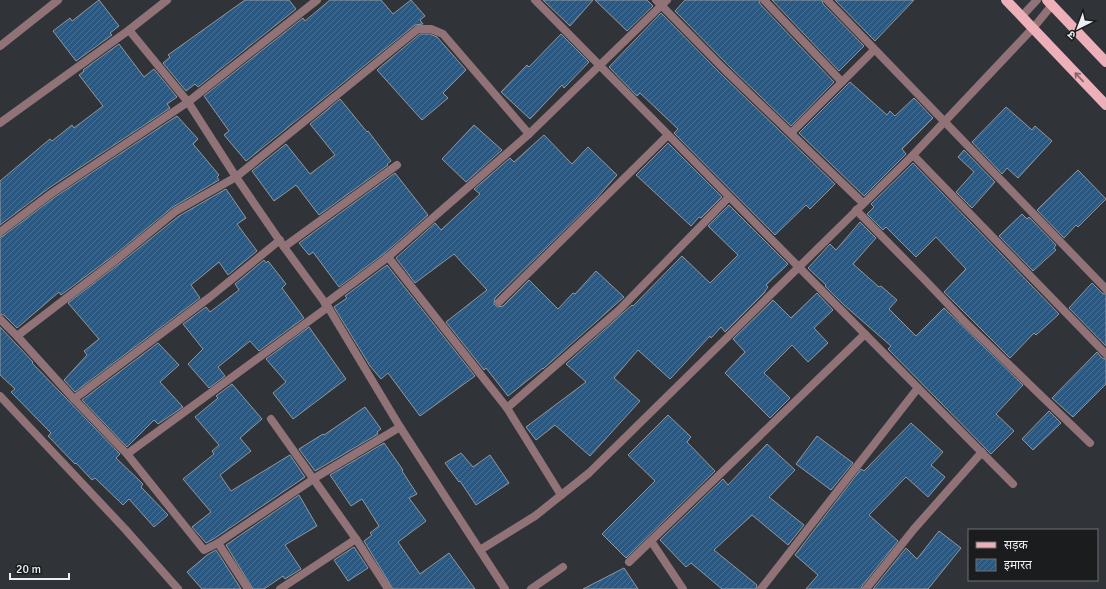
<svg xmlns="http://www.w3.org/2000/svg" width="1106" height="589" font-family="Signika,'Noto Sans Devanagari',sans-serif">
  <defs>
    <pattern id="building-hatch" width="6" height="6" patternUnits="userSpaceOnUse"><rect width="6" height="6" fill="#2a5881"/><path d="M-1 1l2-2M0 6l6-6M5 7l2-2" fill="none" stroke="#497093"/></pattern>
  </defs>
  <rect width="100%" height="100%" fill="#303439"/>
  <g fill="url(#building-hatch)" stroke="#92979d">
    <polygon points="99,0 119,26 110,33 112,35 76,61 53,31 70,18 72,21"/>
    <polygon points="245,0 289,0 296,9 198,87 195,84 186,91 163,63 170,57 168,55"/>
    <polygon points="330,0 381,0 393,14 411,0 425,16 420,20 423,24 415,25 246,161 224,135 229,131 204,96 303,18 305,21"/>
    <polygon points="543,0 593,0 570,26"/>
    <polygon points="595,0 647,0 653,6 627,31"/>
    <polygon points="685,0 759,0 760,4 834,82 791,126 729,66 675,11"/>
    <polygon points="772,0 822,0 823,4 864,46 839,71"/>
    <polygon points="835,0 914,0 875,41"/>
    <polygon points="661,13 721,74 835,184 810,209 806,205 775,235 674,133 678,129 640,93 637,96 609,67"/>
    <polygon points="420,34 430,34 437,37 466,70 443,93 448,98 422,120 377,70"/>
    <polygon points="561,34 589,62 564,88 562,85 530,119 501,92 527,65 529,67"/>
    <polygon points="119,44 144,77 154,69 177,97 167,104 170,108 49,188 0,225 0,181 50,139 52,141 72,125 74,128 103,106 79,75 84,71 83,70"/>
    <polygon points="850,82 887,115 890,111 895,116 914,98 933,118 902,149 906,154 864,196 799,133"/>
    <polygon points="340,99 367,132 368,131 391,161 387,164 388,165 319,215 296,185 274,201 252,171 286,144 310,174 335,155 310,124"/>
    <polygon points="1006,107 1032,130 1035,126 1052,141 1018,178 1007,168 1002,174 972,142"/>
    <polygon points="177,116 198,139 193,144 219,175 217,177 219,180 173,207 113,256 61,295 59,292 17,328 4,315 0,314 0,237 3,236 55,197"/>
    <polygon points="474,125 502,150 466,182 442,159"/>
    <polygon points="544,135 572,164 588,147 617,175 595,200 495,298 494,304 498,307 503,306 529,280 558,309 573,293 575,294 596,271 624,297 543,369 543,368 508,396 486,368 484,370 446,322 487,290 454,254 415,283 396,258 435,223 441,230 480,194 474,189 510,158 514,162"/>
    <polygon points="668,143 722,197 701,218 699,217 691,226 636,175"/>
    <polygon points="964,150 995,182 972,208 956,192 974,172 958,157"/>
    <polygon points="913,163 1059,314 1036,335 1034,333 1010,358 944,292 966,269 936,237 916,257 886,227 883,230 867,214 874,207 871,204"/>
    <polygon points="1078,170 1106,199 1078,227 1076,225 1064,238 1037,210"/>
    <polygon points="395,173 428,215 385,253 339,287 313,252 309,255 299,243"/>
    <polygon points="226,189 246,218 237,224 257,251 228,275 219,262 191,285 200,298 75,392 64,380 87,355 84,351 99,339 68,303 119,264 179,216"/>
    <polygon points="729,205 788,264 766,285 768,287 765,291 765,292 725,332 721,327 711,338 710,336 670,379 638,350 614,378 640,401 590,456 555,425 536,440 526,427 586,382 566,364 632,305 633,306 682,256 710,283 738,255 708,226"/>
    <polygon points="1022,214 1027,219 1029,217 1056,245 1054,248 1056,250 1033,271 999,236"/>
    <polygon points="860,222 876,238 853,264 879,287 881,286 897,300 889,309 916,336 944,308 1023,385 996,414 1014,431 991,454 888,349 891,346 844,305 825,286 826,285 808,268 830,244 836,250"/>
    <polygon points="264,260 266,263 268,261 286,284 282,288 304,318 259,351 250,341 218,367 225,376 209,388 188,364 203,349 183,324 206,307 210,312 239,290 235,284"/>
    <polygon points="387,265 475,376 420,416 388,373 381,379 370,366 334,307 347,298 345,296"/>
    <polygon points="1092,283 1102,293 1106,294 1106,346 1069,308"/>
    <polygon points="817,293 833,310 814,328 828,343 808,362 792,345 764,373 790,398 770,418 725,373 745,352 733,339 773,300 791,318"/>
    <polygon points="0,327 33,362 32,363 120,454 116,458 143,484 141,487 168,515 154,527 129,499 123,505 95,478 92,480 76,463 75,464 48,436 51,433 11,392 15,389 0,375"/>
    <polygon points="309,327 346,379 293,419 273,393 286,382 266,359"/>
    <polygon points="158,343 179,365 160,382 183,407 158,424 154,420 127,447 82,400"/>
    <polygon points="1097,352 1102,358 1106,359 1106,384 1073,417 1052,398"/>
    <polygon points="232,384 262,419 240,438 251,451 220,475 231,491 290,455 305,477 215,538 206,543 192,527 211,512 183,479 214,454 212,451 219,445 195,417 218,398 216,396"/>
    <polygon points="365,407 381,429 377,432 378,434 315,471 299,449 323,434 324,435"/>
    <polygon points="1049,411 1061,423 1033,450 1022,439"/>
    <polygon points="668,415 691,437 687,442 715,471 626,558 602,534 655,481 628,455"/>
    <polygon points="911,423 943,452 931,465 945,477 928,497 906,477 869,515 898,541 862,586 861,589 806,589 818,575 795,555 861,469 864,471"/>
    <polygon points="817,436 853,463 831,490 796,464"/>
    <polygon points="384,443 403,470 402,471 417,494 409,498 426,521 398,542 420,574 449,553 475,589 393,589 364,541 372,535 370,533 379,526 362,499 351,506 330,475"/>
    <polygon points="767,444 795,470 769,497 804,525 788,545 752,515 714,550 757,585 756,589 722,589 691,563 686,567 660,540 723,479 728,485"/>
    <polygon points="461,453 473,467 490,455 509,483 476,505 460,481 459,482 445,463"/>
    <polygon points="299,495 317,526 285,545 301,569 285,579 283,576 264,589 253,589 226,545"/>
    <polygon points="939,531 961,548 928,589 873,589 906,548 917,559"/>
    <polygon points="354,547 368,568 348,581 334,560"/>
    <polygon points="216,550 241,589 202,589 187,572 207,555"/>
    <polygon points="624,568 638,589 583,589"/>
  </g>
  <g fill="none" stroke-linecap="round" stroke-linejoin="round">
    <g stroke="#907277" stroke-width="8">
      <polyline points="535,0 1013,484"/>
      <polyline points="656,0 725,70 863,203"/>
      <polyline points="764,0 842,82"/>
      <polyline points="827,0 1106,289"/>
      <polyline points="1022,16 1037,0"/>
      <polyline points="129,30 188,102 236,177 284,247 328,307 400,427 505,589"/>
      <polyline points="0,46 58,0"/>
      <polyline points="0,123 129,30 167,0"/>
      <polyline points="791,133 874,50"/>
      <polyline points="913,155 1106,354"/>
      <polyline points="856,210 924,279 964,321 1090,443"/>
      <polyline points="0,232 52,193 188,102 317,0"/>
      <polyline points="284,247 397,165"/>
      <polyline points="388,257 507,408 561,495"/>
      <polyline points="499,302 668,135"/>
      <polyline points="325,304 388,257 529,134 667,0"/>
      <polyline points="0,319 17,336 74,399 127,454 204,550 218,543 318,476 400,427"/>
      <polyline points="17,336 116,260 176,211 236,177 418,29 431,29 443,34 529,134"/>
      <polyline points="0,396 125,529 178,589"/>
      <polyline points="74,399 210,297 280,240"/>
      <polyline points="507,408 619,310 729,197"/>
      <polyline points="271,419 356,539 388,589"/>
      <polyline points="127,454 328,307"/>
      <polyline points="651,541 683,589"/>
      <polyline points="218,543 248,589"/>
      <polyline points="480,550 535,516 589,473 913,155 1034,27 1052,5"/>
      <polyline points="629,562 865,334"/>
      <polyline points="280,589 356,539"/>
      <polyline points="531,589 563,567"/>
      <polyline points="761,589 918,388"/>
      <polyline points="866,589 914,529 982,452"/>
    </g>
    <g stroke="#edb0b9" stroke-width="10">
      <polyline points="1006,0 1106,105"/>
      <polyline points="1047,0 1106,62"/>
    </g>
  </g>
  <defs><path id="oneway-shaft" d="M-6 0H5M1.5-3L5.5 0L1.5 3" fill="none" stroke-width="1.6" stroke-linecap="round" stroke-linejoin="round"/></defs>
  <use stroke="#84666c" href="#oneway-shaft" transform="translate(1079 77) rotate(-133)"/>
  <rect x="968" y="529" width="130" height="52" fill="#1a1c1e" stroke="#6e7173"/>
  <rect x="976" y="542" width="20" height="6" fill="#edb0b9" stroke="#6e7173"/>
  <text x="1004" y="549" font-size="12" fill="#edf0f3">सड़क</text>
  <rect x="976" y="559" width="20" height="12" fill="url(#building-hatch)" stroke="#6e7173"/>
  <text x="1004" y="569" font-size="12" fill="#edf0f3">इमारत</text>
  <g transform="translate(1078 28) rotate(222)" stroke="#1a1c1e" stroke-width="3" paint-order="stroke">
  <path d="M0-3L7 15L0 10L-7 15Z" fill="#edf0f3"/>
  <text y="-6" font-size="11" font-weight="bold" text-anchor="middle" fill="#edf0f3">उ</text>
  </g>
  <path d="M10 573v6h59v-6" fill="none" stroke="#edf0f3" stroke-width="2"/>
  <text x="16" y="573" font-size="12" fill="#edf0f3" stroke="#1a1c1e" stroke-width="3" paint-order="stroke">20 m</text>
</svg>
